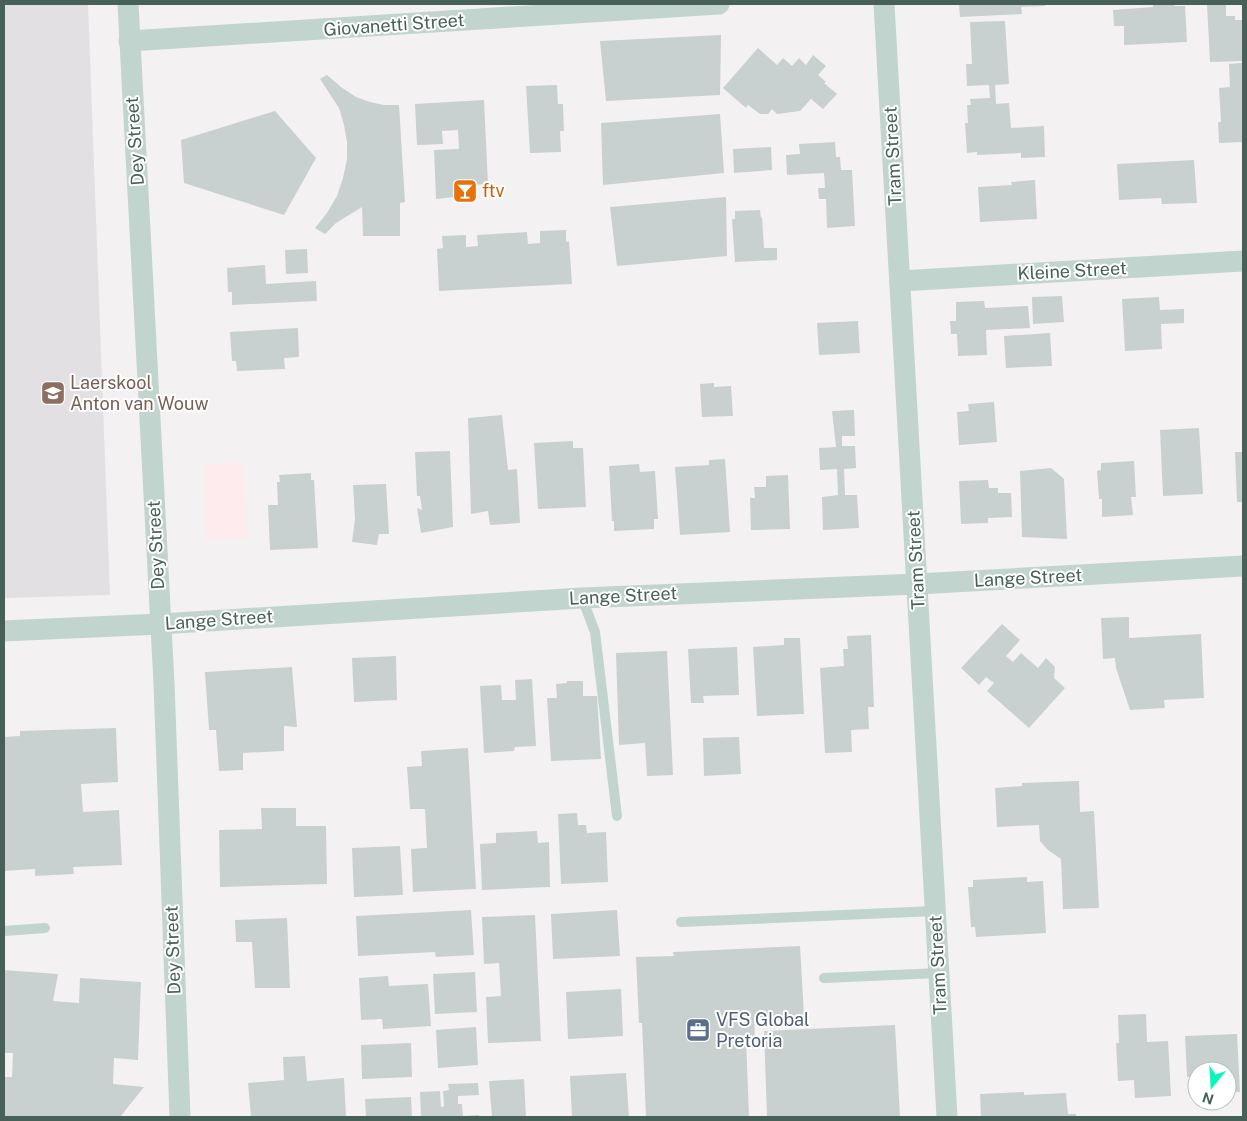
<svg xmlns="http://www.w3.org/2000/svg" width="1247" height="1121" font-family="'Public Sans',sans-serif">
  <rect width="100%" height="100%" fill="#f4f1f3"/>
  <polygon fill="#feebed" points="243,462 248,538 206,541 204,465"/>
  <polygon fill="#e2e0e2" points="4,4 88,4 110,595 4,598"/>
  <g fill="#c8d1d0">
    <polygon points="959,4 1045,4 1045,6 1021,7 1022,14 960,17"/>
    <polygon points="1153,4 1174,4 1174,6 1185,6 1187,42 1124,45 1124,26 1114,26 1113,10 1153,7"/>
    <polygon points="1207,4 1226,4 1226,16 1235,16 1235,20 1243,20 1243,61 1210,62"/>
    <polygon points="1005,21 1009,84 995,85 996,104 1009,103 1011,128 1044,126 1045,157 1021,158 1021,153 977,155 977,152 967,153 965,123 968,123 967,105 971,105 970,99 990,98 989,85 967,86 966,64 972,64 970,22"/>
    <polygon points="721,35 720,95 606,101 600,41"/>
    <polygon points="758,48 777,65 783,58 792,66 799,58 806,65 813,55 826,66 818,75 826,82 824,83 837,94 823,109 811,99 800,111 777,114 772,109 768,114 760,114 748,105 746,108 723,88"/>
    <polygon points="1242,63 1243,142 1219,143 1218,122 1221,122 1219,88 1230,87 1229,64"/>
    <polygon points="327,75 341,87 356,97 370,102 384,105 399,105 405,202 400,203 400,236 363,236 362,207 336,223 325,234 315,228 327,213 337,196 343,178 347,159 347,142 344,125 339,108 320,79"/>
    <polygon points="557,85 558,104 563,104 564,131 560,131 561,152 530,153 526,86"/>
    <polygon points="484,100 488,184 455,186 455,197 436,199 434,150 459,149 458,130 442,131 443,144 417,145 415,104"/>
    <polygon points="275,111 316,158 284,215 184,183 181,140"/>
    <polygon points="720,114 724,173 603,185 601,123"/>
    <polygon points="835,142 836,157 840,157 841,170 852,170 855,226 827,228 826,199 819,199 818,188 825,188 824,173 787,175 786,155 800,154 799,144"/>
    <polygon points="771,147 772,170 734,173 733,149"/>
    <polygon points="1194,160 1197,203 1162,204 1161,198 1119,200 1117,164"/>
    <polygon points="1035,180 1037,219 980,222 978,187 1012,185 1011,182"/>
    <polygon points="726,197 727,256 617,266 610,207"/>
    <polygon points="760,210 761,218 762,217 764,248 777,248 777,260 735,262 732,219 735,219 735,211"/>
    <polygon points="566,230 566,242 569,241 572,284 439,291 437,249 443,248 442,236 466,235 466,247 478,246 477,235 527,232 528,244 540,243 540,231"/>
    <polygon points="307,249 308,273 286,274 285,250"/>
    <polygon points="265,265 266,284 316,281 317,301 232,305 232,292 228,292 227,268"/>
    <polygon points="1062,296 1064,322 1033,324 1032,297"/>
    <polygon points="1159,297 1160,310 1184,309 1184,323 1161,324 1162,349 1125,351 1122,299"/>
    <polygon points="984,301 985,308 1028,306 1030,328 986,330 987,355 958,356 957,334 951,334 950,321 956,321 956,302"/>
    <polygon points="858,321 860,353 819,355 817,323"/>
    <polygon points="298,328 299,357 284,358 285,369 237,371 236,361 232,361 230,332"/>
    <polygon points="1050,333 1052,366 1006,368 1004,336"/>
    <polygon points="714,383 714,387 731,386 733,416 702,417 700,384"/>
    <polygon points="994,402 997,442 959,445 957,412 969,411 968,404"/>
    <polygon points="854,410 855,436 842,436 842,446 855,446 856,468 844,469 845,495 857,495 859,528 823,530 822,497 838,495 837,469 820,470 819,448 836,447 832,411"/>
    <polygon points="502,415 508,470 517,469 520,523 490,525 488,511 471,514 468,418"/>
    <polygon points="1199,428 1203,494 1163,496 1160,430"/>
    <polygon points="573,441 573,448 583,448 586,507 538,509 534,443"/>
    <polygon points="450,451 453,527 421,533 417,508 422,510 420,496 417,496 415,452"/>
    <polygon points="1235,452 1243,452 1243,502 1237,502"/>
    <polygon points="725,459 730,532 680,535 675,467 709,465 709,460"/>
    <polygon points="1134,461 1136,497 1131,497 1133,515 1102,517 1102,499 1099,499 1097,471 1101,470 1101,463"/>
    <polygon points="639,464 640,472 655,471 658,519 654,519 654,529 614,531 614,521 612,521 609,466"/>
    <polygon points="1051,468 1064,479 1067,539 1022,537 1020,471"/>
    <polygon points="311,473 311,480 314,480 318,548 270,550 268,505 278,505 277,482 280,482 279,475"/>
    <polygon points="788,475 790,529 751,530 750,498 755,498 754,487 766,487 766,476"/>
    <polygon points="988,480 989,488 998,488 998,493 1011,493 1012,517 988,518 988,523 961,524 959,481"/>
    <polygon points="386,484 389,534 379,534 377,545 352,542 355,519 353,485"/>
    <polygon points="1129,617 1129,638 1201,634 1204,698 1164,700 1165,708 1130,710 1116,668 1115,658 1103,659 1101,618"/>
    <polygon points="1002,624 1020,640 1006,656 1013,662 1021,653 1038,668 1046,658 1055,667 1054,678 1065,688 1029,728 987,691 994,683 986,677 979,685 961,668"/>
    <polygon points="871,635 874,707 868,707 869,729 851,730 852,752 825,753 820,668 844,666 843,649 848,649 847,636"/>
    <polygon points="784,638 800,638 804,714 757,716 753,647 784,645"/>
    <polygon points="737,647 739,695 703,696 704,703 691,703 688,649"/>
    <polygon points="667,651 673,775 647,776 645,743 619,745 616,653"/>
    <polygon points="396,656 397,700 354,702 352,658"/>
    <polygon points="292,667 297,727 284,726 284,751 243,753 243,770 219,771 216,730 209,730 205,672"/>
    <polygon points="532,679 536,746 515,747 514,751 484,753 480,686 501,685 502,700 516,700 515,680"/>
    <polygon points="567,681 583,681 583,696 597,696 601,759 551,761 547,698 557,698 556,684 567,683"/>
    <polygon points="116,728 118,782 81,784 83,812 119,810 122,865 73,867 74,874 35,876 35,869 4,871 4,737 20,736 20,731"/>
    <polygon points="739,737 741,774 704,776 703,738"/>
    <polygon points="468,748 476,889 413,892 411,849 427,848 425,809 410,809 407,767 422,766 421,751"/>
    <polygon points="1079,781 1080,812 1094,811 1099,908 1063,909 1061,859 1048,850 1040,841 1039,825 997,827 995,788 1022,786 1022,783"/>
    <polygon points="261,808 296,808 296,826 326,826 327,884 220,887 219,830 262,829"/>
    <polygon points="577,813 578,825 586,825 587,833 606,832 608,882 561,884 558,814"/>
    <polygon points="537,831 538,843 549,842 550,887 482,890 480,844 496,843 496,833"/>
    <polygon points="400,846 403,895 354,897 352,848"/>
    <polygon points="1027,877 1027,882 1043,881 1046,933 976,937 975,927 971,927 968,887 973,887 973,880"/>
    <polygon points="471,910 474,955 436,957 435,952 358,956 356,916"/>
    <polygon points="617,910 620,956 553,959 551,914"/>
    <polygon points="535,915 541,1041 488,1043 486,997 501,996 499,963 484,964 482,917"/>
    <polygon points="287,918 290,988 255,988 252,942 236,942 235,920"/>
    <polygon points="800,946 804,1015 754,1018 755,1038 746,1038 749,1117 646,1117 642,1023 639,1023 636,957 674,956 673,952"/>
    <polygon points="4,970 58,974 53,1001 79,1003 80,978 141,982 138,1060 114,1058 113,1084 144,1087 120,1117 4,1117 4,1077 12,1077 13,1053 4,1053"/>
    <polygon points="475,972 477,1012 435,1014 433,974"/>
    <polygon points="388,976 389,986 428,984 431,1026 383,1029 382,1019 361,1020 359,978"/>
    <polygon points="621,989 623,1036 568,1039 566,992"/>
    <polygon points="1146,1014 1147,1042 1168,1041 1171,1096 1135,1098 1134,1080 1118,1081 1116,1043 1119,1043 1118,1015"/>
    <polygon points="895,1025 900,1117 767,1117 764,1031"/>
    <polygon points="476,1027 478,1065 438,1068 436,1030"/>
    <polygon points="1237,1034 1240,1092 1227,1092 1227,1071 1197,1071 1197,1076 1187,1077 1185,1036"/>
    <polygon points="411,1043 412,1077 362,1079 361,1045"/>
    <polygon points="305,1056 307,1081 344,1078 346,1117 251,1117 248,1083 284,1080 283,1057"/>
    <polygon points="626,1073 629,1117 572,1117 570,1076"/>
    <polygon points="524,1079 526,1117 492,1117 489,1081"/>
    <polygon points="478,1083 479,1095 458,1096 458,1104 462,1104 463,1116 479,1115 479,1117 421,1117 420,1092 440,1091 441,1107 444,1106 443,1091 449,1090 448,1084"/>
    <polygon points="1024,1092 1024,1095 1066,1093 1068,1114 1076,1114 1076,1117 981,1117 980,1094"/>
    <polygon points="411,1097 412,1117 366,1117 365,1099"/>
  </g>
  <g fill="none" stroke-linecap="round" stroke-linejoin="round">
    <g stroke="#c1d4ce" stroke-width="10">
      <polyline points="582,598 595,632 617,816"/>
      <polyline points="681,922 935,911"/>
      <polyline points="4,931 45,928"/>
      <polyline points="824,978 939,973"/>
    </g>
    <g stroke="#c1d4ce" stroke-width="21">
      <polyline points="128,4 164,683 180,1117"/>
      <polyline points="884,4 947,1117"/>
      <polyline points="129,41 719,4"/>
      <polyline points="900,281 1243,261"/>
      <polyline points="4,631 160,624 582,598 917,584 1243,566"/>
    </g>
  </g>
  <defs>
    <symbol id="bar-square" viewBox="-11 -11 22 22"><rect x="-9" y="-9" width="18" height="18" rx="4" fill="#e8710a" stroke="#fff"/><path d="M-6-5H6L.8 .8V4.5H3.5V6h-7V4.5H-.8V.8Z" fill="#fff"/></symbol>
    <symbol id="school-square" viewBox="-11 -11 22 22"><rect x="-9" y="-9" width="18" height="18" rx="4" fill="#8d6e63" stroke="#fff"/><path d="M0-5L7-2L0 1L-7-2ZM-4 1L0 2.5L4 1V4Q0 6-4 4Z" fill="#fff"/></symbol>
    <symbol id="office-square" viewBox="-11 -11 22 22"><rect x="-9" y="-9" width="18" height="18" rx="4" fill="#5c6f8a" stroke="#fff"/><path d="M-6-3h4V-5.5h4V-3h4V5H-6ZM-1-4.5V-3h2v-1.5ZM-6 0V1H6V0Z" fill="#fff"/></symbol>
  </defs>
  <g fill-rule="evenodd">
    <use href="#bar-square" x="451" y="177" width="28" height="28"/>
    <use href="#school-square" x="39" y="379" width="28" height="28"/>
    <use href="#office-square" x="684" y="1016" width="28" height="28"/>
  </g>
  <g text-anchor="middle" stroke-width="4" stroke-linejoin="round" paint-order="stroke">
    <g font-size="18" fill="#476159" stroke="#fff">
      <text transform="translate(394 25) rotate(-4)" y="6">Giovanetti Street</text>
      <text transform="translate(135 141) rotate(-94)" y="6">Dey Street</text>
      <text transform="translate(893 156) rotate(-93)" y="6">Tram Street</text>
      <text transform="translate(1072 271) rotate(-3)" y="6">Kleine Street</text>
      <text transform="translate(156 545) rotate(-93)" y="6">Dey Street</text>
      <text transform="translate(916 560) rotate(-93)" y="6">Tram Street</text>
      <text transform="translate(1028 578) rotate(-3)" y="6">Lange Street</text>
      <text transform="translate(623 596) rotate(-3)" y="6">Lange Street</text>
      <text transform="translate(219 620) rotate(-4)" y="6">Lange Street</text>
      <text transform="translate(173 950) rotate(-92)" y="6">Dey Street</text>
      <text transform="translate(938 965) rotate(-93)" y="6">Tram Street</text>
    </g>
    <g font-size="18" fill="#c56008" stroke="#fff" text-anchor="start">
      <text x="482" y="197">ftv</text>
    </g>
    <g font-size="18" fill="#785e54" stroke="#fff" text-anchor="start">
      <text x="70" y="389">Laerskool<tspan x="70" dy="21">Anton van Wouw</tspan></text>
    </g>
    <g font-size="18" fill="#4e5e75" stroke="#fff" text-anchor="start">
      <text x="716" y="1026">VFS Global<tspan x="716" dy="21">Pretoria</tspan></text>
    </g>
  </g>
  <rect width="1247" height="1121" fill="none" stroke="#476159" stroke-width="10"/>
  <g transform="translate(1212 1086) rotate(198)"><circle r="24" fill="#ffffff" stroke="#b5c0bd"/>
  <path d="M0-4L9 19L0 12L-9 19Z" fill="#08f7bf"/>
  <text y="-8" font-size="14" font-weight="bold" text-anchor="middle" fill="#476159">N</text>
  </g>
</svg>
